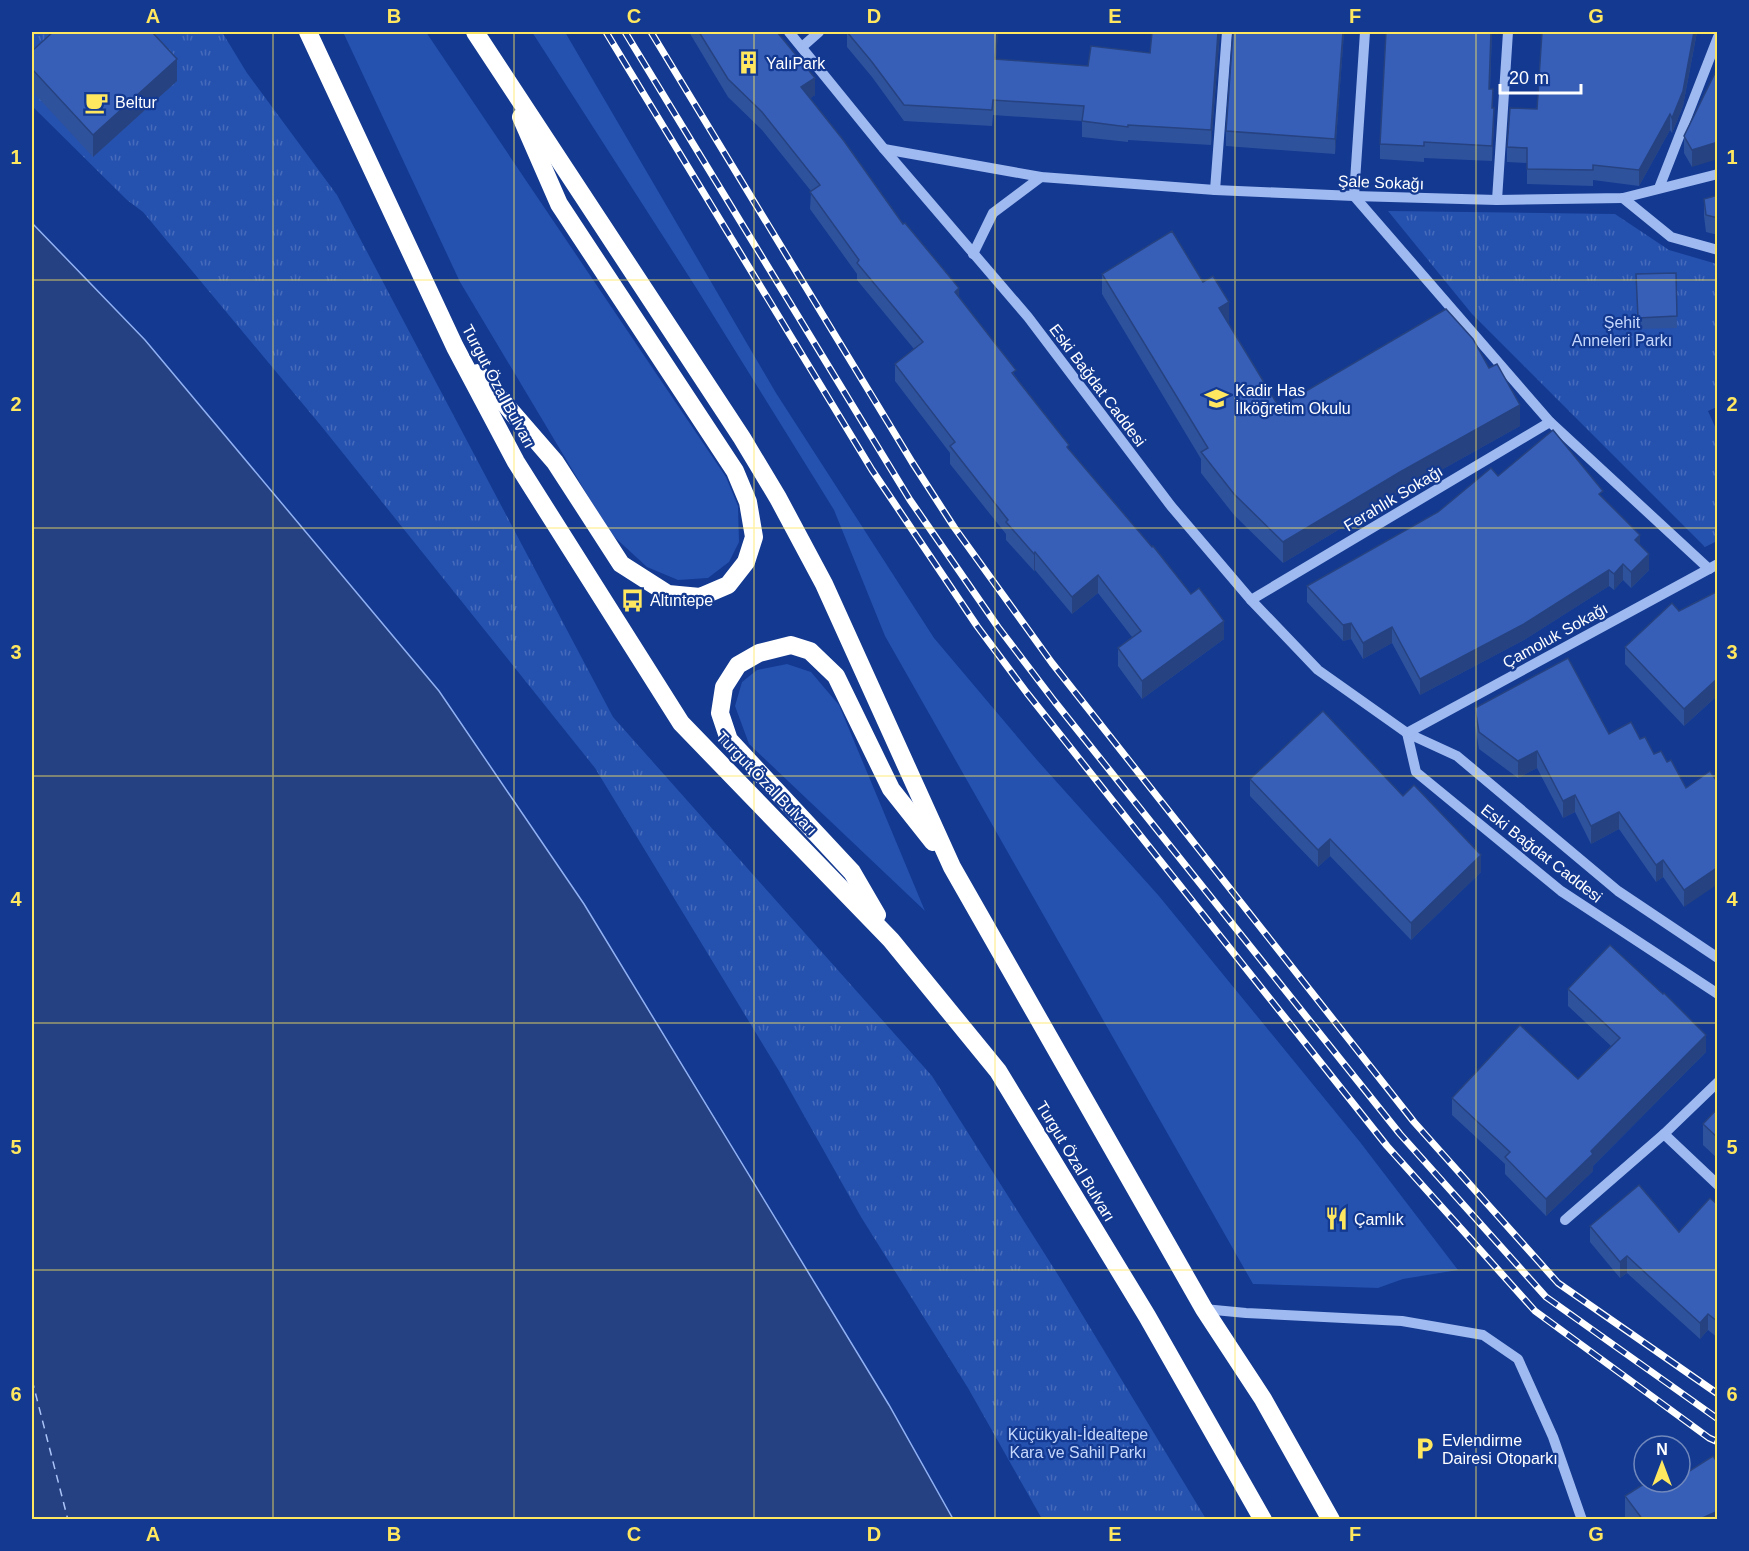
<svg xmlns="http://www.w3.org/2000/svg" width="1749" height="1551" font-family="Helvetica,sans-serif">
  <defs>
    <pattern id="park-tufts" width="24" height="20" patternUnits="userSpaceOnUse" patternTransform="scale(1.5)"><rect width="24" height="20" fill="#2551af"/><path d="M3 7l-1-3M5 7V3M7 7l1-3M15 17l-1-3M17 17v-4M19 17l1-3" fill="none" stroke="#466bbb"/></pattern>
  </defs>
  <rect width="100%" height="100%" fill="#133990"/>
  <g fill="#2551af">
    <polygon points="343,32 426,32 726,477 738,506 739,542 729,562 708,578 678,580 647,567 610,533 460,282"/>
    <polygon points="532,32 565,32 776,393 934,638 1037,760 1159,896 1360,1142 1458,1270 1403,1279 1378,1288 1253,1284 885,636 834,510 695,286"/>
    <polygon points="787,664 811,672 839,705 925,911 749,744 735,706 742,682 757,670"/>
  </g>
  <g fill="url(#park-tufts)">
    <polygon points="32,32 222,32 247,73 337,195 613,717 932,1076 1060,1278 1206,1519 1042,1519 968,1388 861,1217 779,1071 595,768 322,427 143,212 127,200 32,106"/>
    <polygon points="1388,211 1615,214 1669,250 1717,264 1717,407 1708,411 1717,431 1717,541 1705,547 1472,314"/>
  </g>
  <polygon fill="#254182" stroke="#91b1f4" stroke-width="1.5" points="32,223 145,340 439,691 584,904 889,1405 953,1519 32,1519"/>
  <g fill="none" stroke-linecap="round" stroke-linejoin="round">
    <polyline stroke="#abc4f8" stroke-width="1.5" stroke-dasharray="8 6" stroke-linecap="butt" points="32,1380 68,1520"/>
    <g stroke="#9fb9f1" stroke-width="10">
      <polyline points="789,32 884,149 1028,317 1171,506 1251,600 1318,670 1407,733 1457,756 1618,891 1718,958"/>
      <polyline points="1365,32 1354,196 1550,422 1709,569"/>
      <polyline points="802,47 819,32"/>
      <polyline points="884,149 1041,177 1215,190 1354,196 1497,200 1623,198 1718,174"/>
      <polyline points="1659,188 1718,37"/>
      <polyline points="1215,190 1227,32"/>
      <polyline points="1623,198 1671,237 1718,250"/>
      <polyline points="1497,200 1508,32"/>
      <polyline points="973,254 993,213 1041,177"/>
      <polyline points="1251,600 1550,422"/>
      <polyline points="1407,733 1416,772 1561,891 1718,994"/>
      <polyline points="1407,733 1718,564"/>
      <polyline points="1664,1134 1718,1082"/>
      <polyline points="1565,1220 1664,1134 1718,1185"/>
      <polyline points="1204,1309 1246,1313 1402,1321 1483,1335 1518,1359 1553,1437 1582,1520"/>
    </g>
    <g stroke="#fff" stroke-width="18">
      <polyline points="308,32 455,347 516,462 681,723 891,940 998,1071 1147,1316 1263,1520"/>
      <polyline points="475,32 742,438 778,498 824,584 952,867 1204,1309 1263,1399 1331,1520"/>
      <polyline points="478,373 555,462 621,564 668,594 700,597 728,585 746,562 754,537 748,502 735,471 559,204 521,117"/>
      <polyline points="877,915 852,872 729,740 720,713 724,687 738,665 759,653 791,645 810,651 836,676 891,789 933,842"/>
    </g>
    <defs>
      <g id="rail">
        <polyline points="606,32 872,470 977,626 1027,693 1387,1146 1535,1311 1709,1438 1718,1442"/>
        <polyline points="625,32 910,500 998,627 1055,702 1400,1134 1546,1297 1718,1419"/>
        <polyline points="651,32 912,462 954,527 1052,663 1414,1122 1558,1283 1718,1394"/>
      </g>
    </defs>
    <use href="#rail" stroke="#fff" stroke-width="7"/>
    <use href="#rail" stroke="#133990" stroke-width="4.5" stroke-dasharray="14" stroke-linecap="butt"/>
  </g>
  <g fill="#2f529d">
    <polygon points="689,32 777,32 815,95 810,98 903,224 959,297 1016,377 1069,450 1224,639 1142,699 1118,666 1118,648 1132,637 1098,593 1072,614 1035,570 1034,571 1006,540 1006,534 950,464 950,453 895,381 895,364 914,349 857,280 857,274 810,209 811,191 762,130 728,97"/>
    <polygon points="847,32 998,32 996,59 1088,66 1150,53 1152,32 1220,32 1211,145 1128,140 1128,142 1082,137 1082,121 993,115 992,126 904,121 872,77 847,47"/>
    <polygon points="1233,32 1344,32 1335,154 1226,146 1226,131"/>
    <polygon points="1492,32 1490,89 1494,123 1492,161 1424,158 1424,162 1380,159 1380,144"/>
    <polygon points="1518,32 1697,32 1683,106 1672,133 1670,130 1639,186 1593,180 1593,186 1527,184 1527,163 1507,162 1507,147 1537,109 1542,34"/>
    <polygon points="32,51 177,81 93,157 32,91"/>
    <polygon points="1718,67 1692,167 1684,153 1684,136"/>
    <polygon points="1718,195 1718,235 1706,232 1704,216 1704,199"/>
    <polygon points="1676,273 1677,328 1638,329 1636,274"/>
    <polygon points="1102,274 1229,323 1229,324 1279,407 1520,426 1400,493 1283,563 1234,515 1201,473 1201,459 1102,294"/>
    <polygon points="1498,476 1603,498 1640,545 1649,570 1631,588 1623,580 1614,590 1609,586 1524,640 1420,695 1392,643 1363,659 1351,639 1343,641 1307,602 1307,586 1438,512"/>
    <polygon points="1718,591 1718,695 1684,726 1625,664 1625,647 1679,611"/>
    <polygon points="1475,708 1640,739 1654,754 1667,762 1686,788 1684,907 1663,877 1656,882 1619,829 1591,844 1575,812 1563,818 1537,768 1518,778 1479,749 1475,725"/>
    <polygon points="1250,779 1403,796 1481,872 1411,940 1330,856 1318,867 1250,796"/>
    <polygon points="1568,989 1706,1052 1593,1166 1593,1171 1546,1216 1505,1174 1505,1164 1452,1115 1452,1098 1578,1079 1611,1046 1568,1006"/>
    <polygon points="1718,1108 1718,1159 1703,1145 1703,1124"/>
    <polygon points="1718,1205 1718,1338 1708,1330 1700,1339 1627,1273 1620,1278 1590,1242 1590,1226 1679,1232"/>
    <polygon points="1685,1474 1718,1520 1625,1520 1625,1496"/>
  </g>
  <g fill="#264280">
    <polygon points="997,32 998,32 995,75 995,59"/>
    <polygon points="1218,32 1220,32 1211,145 1211,130"/>
    <polygon points="1343,32 1344,32 1335,154 1335,139"/>
    <polygon points="1491,32 1492,32 1489,104 1489,89"/>
    <polygon points="1694,32 1697,32 1683,106 1672,133 1672,118"/>
    <polygon points="177,59 177,81 93,157 93,135"/>
    <polygon points="815,78 815,95 801,105 801,87"/>
    <polygon points="1494,108 1494,123 1492,161 1492,146"/>
    <polygon points="1670,114 1670,130 1639,186 1639,170"/>
    <polygon points="1718,142 1718,159 1692,167 1692,150"/>
    <polygon points="959,288 959,306 955,292"/>
    <polygon points="1229,302 1229,323 1219,329 1219,308"/>
    <polygon points="1520,405 1520,426 1400,493 1283,563 1283,542 1400,472"/>
    <polygon points="1640,535 1640,551 1635,540"/>
    <polygon points="1035,552 1035,570 1034,571 1034,554"/>
    <polygon points="1649,554 1649,570 1631,588 1631,572"/>
    <polygon points="1623,564 1623,580 1614,590 1614,574"/>
    <polygon points="1609,570 1609,586 1524,640 1420,695 1420,679"/>
    <polygon points="1098,575 1098,593 1072,614 1072,597"/>
    <polygon points="1224,621 1224,639 1142,699 1142,681"/>
    <polygon points="1351,623 1351,639 1343,641 1343,625"/>
    <polygon points="1392,627 1392,643 1363,659 1363,643"/>
    <polygon points="1718,678 1718,695 1684,726 1684,709"/>
    <polygon points="1537,751 1537,768 1518,778 1518,761"/>
    <polygon points="1575,795 1575,812 1563,818 1563,801"/>
    <polygon points="1619,812 1619,829 1591,844 1591,826"/>
    <polygon points="1330,839 1330,856 1318,867 1318,850"/>
    <polygon points="1481,855 1481,872 1411,940 1411,923"/>
    <polygon points="1663,860 1663,877 1656,882 1656,865"/>
    <polygon points="1718,867 1718,884 1684,907 1684,890"/>
    <polygon points="1706,1035 1706,1052 1593,1166 1593,1171 1546,1216 1546,1199 1591,1151"/>
    <polygon points="1627,1256 1627,1273 1620,1278 1620,1262"/>
    <polygon points="1708,1314 1708,1330 1700,1339 1700,1323"/>
    <polygon points="1718,1511 1718,1520 1698,1520"/>
  </g>
  <g fill="#375fb7" stroke="#264280" stroke-width="1.5">
    <polygon points="53,32 152,32 177,59 93,135 32,69 32,51"/>
    <polygon points="699,32 777,32 815,78 801,87 844,141 903,224 905,223 959,288 955,292 1016,370 1012,373 1069,445 1067,447 1152,547 1153,546 1191,594 1199,588 1224,621 1142,681 1118,648 1141,631 1098,575 1072,597 1035,552 1034,554 1006,522 1008,520 950,446 955,442 895,364 923,342 857,263 859,260 810,192 820,185 762,112 728,79"/>
    <polygon points="847,32 997,32 995,59 1088,66 1091,46 1150,53 1152,32 1218,32 1211,130 1128,125 1128,127 1082,121 1084,106 993,100 992,110 904,105 872,62"/>
    <polygon points="1233,32 1343,32 1335,139 1226,131"/>
    <polygon points="1386,32 1491,32 1489,89 1493,89 1492,108 1494,108 1492,146 1424,142 1424,146 1380,144"/>
    <polygon points="1542,32 1694,32 1683,91 1672,118 1670,114 1639,170 1593,165 1593,170 1527,169 1527,148 1507,147 1510,108 1537,109"/>
    <polygon points="1718,67 1718,142 1692,150 1684,136"/>
    <polygon points="1718,195 1718,218 1706,215 1704,199"/>
    <polygon points="1172,231 1203,282 1213,276 1229,302 1219,308 1279,407 1446,309 1473,339 1489,368 1497,364 1520,405 1400,472 1283,542 1234,494 1201,452 1208,448 1102,274"/>
    <polygon points="1676,273 1677,316 1638,318 1636,274"/>
    <polygon points="1553,430 1603,491 1599,494 1640,535 1635,540 1649,554 1631,572 1623,564 1614,574 1609,570 1524,624 1420,679 1392,627 1363,643 1351,623 1343,625 1307,586 1438,512 1491,468 1498,476"/>
    <polygon points="1718,591 1718,678 1684,709 1625,647 1672,603 1679,611"/>
    <polygon points="1568,658 1609,734 1631,722 1640,739 1645,737 1654,754 1661,751 1667,762 1671,760 1686,788 1710,771 1718,783 1718,867 1684,890 1663,860 1656,865 1619,812 1591,826 1575,795 1563,801 1537,751 1518,761 1479,732 1475,708"/>
    <polygon points="1323,711 1403,796 1414,785 1481,855 1411,923 1330,839 1318,850 1250,779"/>
    <polygon points="1610,945 1663,994 1664,993 1706,1035 1591,1151 1593,1154 1546,1199 1505,1157 1510,1152 1452,1098 1520,1025 1578,1079 1620,1038 1568,989"/>
    <polygon points="1718,1108 1718,1138 1703,1124"/>
    <polygon points="1639,1185 1679,1232 1710,1198 1718,1205 1718,1322 1708,1314 1700,1323 1627,1256 1620,1262 1590,1226"/>
    <polygon points="1713,1456 1718,1463 1718,1511 1698,1520 1643,1520 1625,1496 1647,1482 1680,1482 1680,1465 1685,1474"/>
  </g>
  <path fill="none" stroke="#ffe75f" stroke-width="1.5" stroke-opacity="0.55" d="M273,32V1520M514,32V1520M754,32V1520M995,32V1520M1235,32V1520M1476,32V1520M32,280H1718M32,528H1718M32,776H1718M32,1023H1718M32,1270H1718"/>
  <defs>
    <symbol id="building-bare" viewBox="-9 -9 18 18"><path d="M-4-6H4V6H1V3H-1V6H-4ZM-2.5-4.3h1.7v1.8h-1.7ZM.8-4.3h1.7v1.8H.8ZM-2.5-1h1.7V.8h-1.7ZM.8-1h1.7V.8H.8Z" fill="#ffe75f" stroke="#133990" stroke-width="2.5" paint-order="stroke"/></symbol>
    <symbol id="cafe-bare" viewBox="-9 -9 18 18"><path d="M-5.5-4.5H6V0H3Q3 3.5 0 3.5H-2.5Q-5.5 3.5-5.5 0ZM3-3.2v2h1.7v-2ZM-6 4.5H4V6H-6Z" fill="#ffe75f" stroke="#133990" stroke-width="2.5" paint-order="stroke"/></symbol>
    <symbol id="school-bare" viewBox="-9 -9 18 18"><path d="M0-5L7-2L0 1L-7-2ZM-4 1L0 2.5L4 1V4Q0 6-4 4Z" fill="#ffe75f" stroke="#133990" stroke-width="2.5" paint-order="stroke"/></symbol>
    <symbol id="bus-bare" viewBox="-9 -9 18 18"><path d="M-5-6H5V4H4V6H2V4H-2V6H-4V4H-5ZM-3.5-4V0h7V-4ZM-3.5 1.2v1.5H-2V1.2ZM2 1.2v1.5H3.5V1.2Z" fill="#ffe75f" stroke="#133990" stroke-width="2.5" paint-order="stroke"/></symbol>
    <symbol id="restaurant-bare" viewBox="-9 -9 18 18"><path d="M-5-6h1v4h1v-4h1v4h1v-4h1v5L-1.5 .5V6h-2V.5L-5-1ZM5-6V6H3V1.5H1.5Q1.5-4 5-6Z" fill="#ffe75f" stroke="#133990" stroke-width="2.5" paint-order="stroke"/></symbol>
    <symbol id="parking-bare" viewBox="-9 -9 18 18"><path d="M-3.5-5.5H1a3.5 3.5 0 0 1 0 7H-1V5.5H-3.5ZM-1-3.4V-.6H.8a1.4 1.4 0 0 0 0-2.8Z" fill="#ffe75f" stroke="#133990" stroke-width="2.5" paint-order="stroke"/></symbol>
  </defs>
  <g fill-rule="evenodd">
    <use href="#building-bare" x="732" y="46" width="33" height="33"/>
    <use href="#cafe-bare" x="80" y="86" width="33" height="33"/>
    <use href="#school-bare" x="1200" y="382" width="33" height="33"/>
    <use href="#bus-bare" x="616" y="584" width="33" height="33"/>
    <use href="#restaurant-bare" x="1320" y="1202" width="33" height="33"/>
    <use href="#parking-bare" x="1408" y="1432" width="33" height="33"/>
  </g>
  <g text-anchor="middle" stroke-width="4.5" stroke-linejoin="round" paint-order="stroke">
    <g font-size="16" fill="#fff" stroke="#133990" text-anchor="start">
      <text x="766" y="69">YalıPark</text>
      <text x="115" y="108">Beltur</text>
      <text x="1235" y="396">Kadir Has<tspan x="1235" dy="18">İlköğretim Okulu</tspan></text>
      <text x="650" y="606">Altıntepe</text>
      <text x="1354" y="1225">Çamlık</text>
      <text x="1442" y="1446">Evlendirme<tspan x="1442" dy="18">Dairesi Otoparkı</tspan></text>
    </g>
    <g font-size="16" fill="#fff" stroke="#133990">
      <text transform="translate(1381 182) rotate(2)" y="6">Şale Sokağı</text>
      <text transform="translate(1098 385) rotate(53)" y="6">Eski Bağdat Caddesi</text>
      <text transform="translate(499 386) rotate(62)" y="6">Turgut Özal Bulvarı</text>
      <text transform="translate(1393 498) rotate(-31)" y="6">Ferahlık Sokağı</text>
      <text transform="translate(1555 635) rotate(-29)" y="6">Çamoluk Sokağı</text>
      <text transform="translate(767 783) rotate(46)" y="6">Turgut Özal Bulvarı</text>
      <text transform="translate(1542 853) rotate(38)" y="6">Eski Bağdat Caddesi</text>
      <text transform="translate(1076 1161) rotate(59)" y="6">Turgut Özal Bulvarı</text>
    </g>
    <g font-size="16" fill="#c6d7fc" stroke="#133990">
      <text x="1622" y="328">Şehit<tspan x="1622" dy="18">Anneleri Parkı</tspan></text>
      <text x="1078" y="1440">Küçükyalı-İdealtepe<tspan x="1078" dy="18">Kara ve Sahil Parkı</tspan></text>
    </g>
  </g>
  <rect width="1749" height="1551" fill="none" stroke="#133990" stroke-width="66"/>
  <g transform="translate(1662 1464)"><circle r="28" fill="#133990" stroke="#7188bc" stroke-width="1.5"/>
  <path d="M0-4.5L10 22L0 15L-10 22Z" fill="#ffe75f"/>
  <text y="-9" font-size="16" font-weight="bold" text-anchor="middle" fill="#ffffff">N</text>
  </g>
  <path d="M1500 84v9h81v-9" fill="none" stroke="#ffffff" stroke-width="3"/>
  <text x="1509" y="84" font-size="18" fill="#ffffff" stroke="#133990" stroke-width="4.5" paint-order="stroke">20 m</text>
  <rect x="33" y="33" width="1683" height="1485" fill="none" stroke="#ffe75f" stroke-width="2"/>
  <g font-size="20" text-anchor="middle" font-weight="bold" fill="#ffe75f">
    <text x="153" y="23">A</text>
    <text x="394" y="23">B</text>
    <text x="634" y="23">C</text>
    <text x="874" y="23">D</text>
    <text x="1115" y="23">E</text>
    <text x="1355" y="23">F</text>
    <text x="1596" y="23">G</text>
    <text x="16" y="164">1</text>
    <text x="1732" y="164">1</text>
    <text x="16" y="411">2</text>
    <text x="1732" y="411">2</text>
    <text x="16" y="659">3</text>
    <text x="1732" y="659">3</text>
    <text x="16" y="906">4</text>
    <text x="1732" y="906">4</text>
    <text x="16" y="1154">5</text>
    <text x="1732" y="1154">5</text>
    <text x="16" y="1401">6</text>
    <text x="1732" y="1401">6</text>
    <text x="153" y="1541">A</text>
    <text x="394" y="1541">B</text>
    <text x="634" y="1541">C</text>
    <text x="874" y="1541">D</text>
    <text x="1115" y="1541">E</text>
    <text x="1355" y="1541">F</text>
    <text x="1596" y="1541">G</text>
  </g>
</svg>
